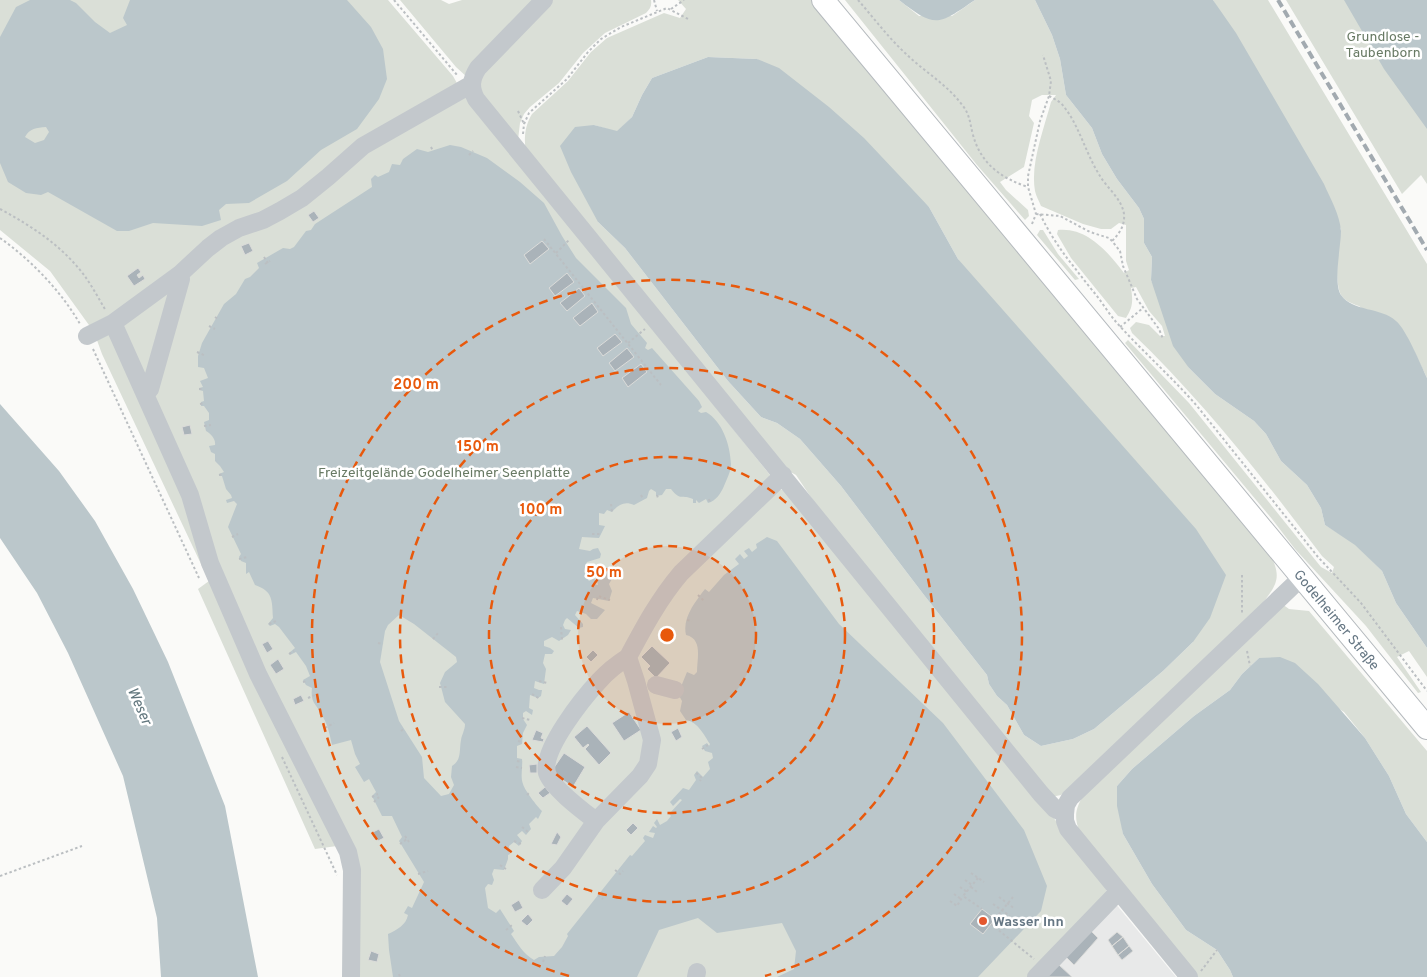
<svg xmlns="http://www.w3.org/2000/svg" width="1427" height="977" font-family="Overpass,sans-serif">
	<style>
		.built { fill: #e8e9e9 }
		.green { fill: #dadfd7; fill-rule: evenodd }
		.water { fill: #bbc7cb; fill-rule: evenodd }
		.building { fill: #aab3b9; stroke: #dcdcda }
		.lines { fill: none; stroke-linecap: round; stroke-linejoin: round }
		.major-casing { stroke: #b5babe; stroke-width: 24 }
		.path { stroke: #bbbfc2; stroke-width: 2; stroke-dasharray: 2.5 2.5; stroke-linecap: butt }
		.minor { stroke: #c3c8cc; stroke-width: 18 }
		.major { stroke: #fff; stroke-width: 22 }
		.rail { stroke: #a2aab0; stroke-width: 4; stroke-dasharray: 8 4; stroke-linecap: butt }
		.ring { fill: none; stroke: #e8590c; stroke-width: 2.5; stroke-dasharray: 9 6 }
		.poi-dot { fill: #e4572e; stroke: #fff; stroke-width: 2 }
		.labels { text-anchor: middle; stroke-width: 5; stroke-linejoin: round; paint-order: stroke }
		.park-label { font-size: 14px; fill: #687a64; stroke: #fff }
		.street-label { font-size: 14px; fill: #657683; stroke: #fff }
		.poi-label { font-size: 14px; font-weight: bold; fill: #657683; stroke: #fff; text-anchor: start }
		.water-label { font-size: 15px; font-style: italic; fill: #60757c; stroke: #fff }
		.centre { fill: #e8590c; stroke: #fff; stroke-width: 2.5 }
		.ring-label { font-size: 15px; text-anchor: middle; font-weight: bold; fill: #e8590c; stroke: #fff; stroke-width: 5; stroke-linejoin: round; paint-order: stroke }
	</style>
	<rect width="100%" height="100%" fill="#fafaf8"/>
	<path class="built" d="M1115,903L1176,977H1045Z"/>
	<path class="green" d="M0,0H388L453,76L464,96L470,100L770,475L768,481L779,490L786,489L1041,801L1102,882L1108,893L1031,977H349L345,863L337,846L315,849L198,589L209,581L102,354L94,332L50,271L0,230Z
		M400,0H441L449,4L462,0H540L468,78L456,67Z
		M550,0H651C652,6 650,9 646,13L605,33L583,53L559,83L530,107L524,114L520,123L518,140L481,99L479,73Z
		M678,0H814L1265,544C1282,576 1281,580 1259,608L1061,795L1051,797L843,545L796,475L787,470L526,154C524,140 524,127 532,114L568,81L591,52L607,38L664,13L680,18L686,9ZM708,57L757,59L929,207L958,259L1193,642L1163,671L1094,729L1073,739L1041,746L1024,735L1007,705L997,696L989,684L987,675L924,595L841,486L800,439L777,423L761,417L728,381L625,248L598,222L594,125L617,132L632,117L642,95L652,78Z
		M845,0H899L919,16H952L975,0H1035L1052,35L1060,59L1066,95L1092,128L1102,154L1117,179L1139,208L1144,219V243L1152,257L1151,280L1189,368L1215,394L1254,421L1266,434L1281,461L1307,485L1321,508L1325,525L1354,543L1382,571L1396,603L1427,648V677L1409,651L1397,657L1421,692L1418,693L1366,626L1295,549L1272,519L1125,343L1128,340L1189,403L1321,567L1332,573L1334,567L1322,556C1263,478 1203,401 1132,333L1130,328L1136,322L1149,325L1160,336H1165L1162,326L1149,311L1136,287L1131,288C1133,301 1133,307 1126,318L1118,316L1071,258L1057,234L1058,230C1087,227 1108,252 1124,273L1129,270L1126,261V225L1119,223L1111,229H1101L1083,224L1041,206C1039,201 1036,196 1035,191C1030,163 1044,129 1051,102L1056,95H1042L1032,100L1029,116L1034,123L1024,167L1000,182L1006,190L1028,210L1029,216L1025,220L977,165Z
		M1213,0H1268L1427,264V378L1413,349L1359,306C1352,304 1343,300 1340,293C1334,276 1339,247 1341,229Z
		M1286,0H1427V184L1421,175L1402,194Z
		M1040,230H1043L1058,254L1079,279L1075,280L1037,235Z
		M1282,604L1289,609L1309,611L1427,751V842L1406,814L1389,776L1365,738L1344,712L1259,658L1242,674L1230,690L1194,716L1132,769L1117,786L1123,834L1152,884L1186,930L1217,950L1230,970L1233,977H1196L1080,833C1073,815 1076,808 1085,792Z"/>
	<path class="water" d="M30,0H70L76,3L95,22L110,33L127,25L123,18L130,0H347L371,27L383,49L387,79L379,99L357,129L321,150L287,181L249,203L226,204L219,210L221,220L202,226L153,223L129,231H117L48,192L41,195L26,193L8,182L0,163V37L16,7ZM46,127L49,132L44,140L35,143L25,137C30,128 36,128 46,127Z
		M899,0H975C938,25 936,29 899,0Z
		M1035,0H1213L1236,33L1324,184C1330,198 1340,215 1341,231C1341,246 1333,283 1341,295C1353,312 1381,307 1396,321C1406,329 1421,365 1427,378V648L1396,603L1382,571L1355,545L1325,525L1321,508L1307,485L1281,461L1266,434L1254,421L1215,394L1189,368L1173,346L1151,280L1152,257L1144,243V219L1139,208L1117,179L1102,154L1092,128L1066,95L1060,59L1052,35Z
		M1344,0H1427V129L1384,69Z
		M708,57L757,59L779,68L829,107L864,138L929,207L958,259L1196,529L1226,575L1210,618L1193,642L1163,671L1094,729L1073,739L1041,746L1024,735L1007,705L997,696L989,684L987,675L924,595L841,486L800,439L777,423L761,417L728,381L625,248L598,222L571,172L560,146L575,127L594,125L617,131L632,117L642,95L652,78Z
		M450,145L461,147L487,158L520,182L544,203L562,236L576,258L626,308L631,324L647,343L645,348L648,350L652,348L699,401L702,407L698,411L701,413L706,412C723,422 730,445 731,464C731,471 727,479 724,486C721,493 716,501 708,503L706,499L699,503L696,500V503H693V499C682,494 681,502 671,489H666L662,495L656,496V492L651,489L649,491L647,498L634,505C625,501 619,504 612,512L607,510L604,514L599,513V525L605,526L599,538L582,537L579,549L590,551L593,549L598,548L601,554L600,558L587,562C583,570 584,574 589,581L594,578L596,582L594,584L598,585L594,567L596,566L599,568H606L612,579L609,584L612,591L609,601L593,598L591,603L605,610L597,619H591L586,614L577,611L575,615L583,624V627L579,628L567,618L565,620L563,625L565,629L571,630L568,635L559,641L552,637L544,641V646L550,648L554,651L552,654H545L543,663L546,669L544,684L535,681L534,688L539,690H542L541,696L538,698L530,695L529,708L533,710L532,715L526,711L523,713V719L527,725L523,733L522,744L517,746V758L522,759C523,767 520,776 523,784C525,791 537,806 542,811L538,819L536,817L529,824L531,829L526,835L522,831L517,835L522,841L519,846L514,842L509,846L510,854L508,855V859L504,870L494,869L492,874L494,880L492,885L488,884L485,888L488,908L496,913L500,909L514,931L511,934C518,944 523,954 534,960L539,957L554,956L562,947L568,936L567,934L630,855L632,856L645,841L643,838L645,835L653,838L655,833L649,832L653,826L656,828L657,827L654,823L657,819L660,825L667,821L671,816L669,814L682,800L680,799L673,806L670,802L683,788L689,790L696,780L694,775L697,771L703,777L710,769L708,762L713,758L712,753L705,751L702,746L707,743L709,746L710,744C704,735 698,722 686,720L680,711L682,701L678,694L687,672L694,675L697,672C697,658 703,639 686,635C682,618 695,602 705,589L709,592L724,575L739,564L735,559L740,554L744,559L748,556L744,551L749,548L752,552L757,548L756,544L767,537L777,541L839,624L943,723L1024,830L1047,886L1041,911L978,977H777L794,969L796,951L782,923L717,933L698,918L659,930L637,977H393L389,950L388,934C397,930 406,925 408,915L404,913L408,906L412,908L424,882L399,841L402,837L392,816H382L372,796L376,792L369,779L364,782L355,767L360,764L355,754L351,740L332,745C330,736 328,725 323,717C317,704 310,704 312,688L306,685L303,680L310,676L306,666L296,652L290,655L289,653L295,648L279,627L275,624L270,626L268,624L273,618C272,600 273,591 255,585L249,572L246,574V563L241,561L239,557L241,554L228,527L237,504L234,501L227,503L226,500L232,498L231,495L226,489L222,476H219V474L224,472L220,466L215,461V454L211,452L209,446L215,445C216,439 211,434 206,431L204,422L209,420V413L204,406H201V402L204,401L203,391L199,390V388L203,387L200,381L208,378L204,368L198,367V356L202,343L224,304L236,294L245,279L250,277L259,268L257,263L283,248L290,249L294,247L306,231L311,230L315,224L372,187L371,179L375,175L378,177L389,172L392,164L400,165L403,159L417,149L428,152ZM399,615L414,624L456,657L457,662L445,672L440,683L445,702L465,724C465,730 462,734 461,740C459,750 462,760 452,766L451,777L454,785L449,794L441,796L424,778L422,757L399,721L380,662L385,631L388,625Z
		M0,404L59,471L95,521L133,589L168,662L225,806L258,977H161L157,918L123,776L68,653L37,593L0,538Z
		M1280,657L1295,663L1318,684L1365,738L1389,776L1406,814L1427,842V977H1233L1230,970L1217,950L1186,930L1152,884L1123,834L1117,806V786L1132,769L1194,716L1230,690L1242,674L1259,658Z"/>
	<path class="building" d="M314,211L319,218L313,222L308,215Z
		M542,241L549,249L530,264L524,255Z
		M249,243L253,251L245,255L241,246Z
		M138,268L141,272L137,275L139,278L143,275L145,279L134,286L127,276Z
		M567,273L574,282L555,296L549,288Z
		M579,288L585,296L567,311L560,303Z
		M592,303L598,312L580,326L573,318Z
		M615,334L622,342L603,356L597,348Z
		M627,348L634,357L615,371L609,363Z
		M641,364L647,372L628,387L622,378Z
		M190,425L192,434L184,435L182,427Z
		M268,641L273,649L267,653L262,644Z
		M652,646L670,663L656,678L647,669L650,666L641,657Z
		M593,650L598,655L591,662L586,657Z
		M278,659L284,669L276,674L270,665Z
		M301,695L304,701L295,705L293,699Z
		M629,712L641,730L624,741L612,723Z
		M587,726L611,753L599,765L585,749L589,745L588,744L583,748L574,737Z
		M678,728L682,737L676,741L671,732Z
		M536,730L543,733L541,738L544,739L543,742L532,740Z
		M564,753L585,767L573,787L551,772Z
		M537,764V773H530L529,765Z
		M545,787L550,793L543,798L538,793Z
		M633,823L638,828L631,835L626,830Z
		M379,829L384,838L378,841L373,832Z
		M557,832L561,837L557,845L551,844Z
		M567,894L573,899L567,906L561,901Z
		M519,900L523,908L515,912L511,905Z
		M982,909L995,919L983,934L970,924Z
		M528,914L533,920L527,926L521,921Z
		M1090,930L1098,938L1074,965L1065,956Z
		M1117,932L1123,937L1112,946L1108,940Z
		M1123,937L1129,946L1118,955L1112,946Z
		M1129,946L1133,951L1122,960L1118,955Z
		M371,951L379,954L377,962L368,960Z
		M1058,964L1072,977H1045Z"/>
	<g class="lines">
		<defs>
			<g id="major">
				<path id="s1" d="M823,0L1427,728"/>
			</g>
		</defs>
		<use href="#major" class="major-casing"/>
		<path class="path" d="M394,0L457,75
			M654,0L657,11
			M858,0C873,17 887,36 904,52C923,71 947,84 963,106C970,115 970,124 973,135C981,164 1001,178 1028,187
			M671,9L684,0
			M1049,96C1055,99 1061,102 1065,108C1080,128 1086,154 1100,176C1107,188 1122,199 1124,214C1125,225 1120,233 1112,241
			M518,111L524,124
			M523,134L524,124L529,113L567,79L588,52L601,39L621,27L667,8L690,20
			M431,147L433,151
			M469,155L473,151
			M0,209C33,227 61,245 84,275C92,286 99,299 106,311
			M1036,214L1060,216L1090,232L1109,238L1112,241L1120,251L1123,266L1137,299L1159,329L1163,339
			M1040,214C1055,245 1071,263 1092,290C1101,300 1108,313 1117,323C1143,352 1172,377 1197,406L1318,557L1361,603L1427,691
			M1032,224L1036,214L1028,187V176L1040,121L1049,96L1051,81L1043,55
			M0,238C31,260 61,291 80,324
			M544,239L661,385
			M556,253L570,239
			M264,257L268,263
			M265,264L270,261
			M215,317L218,319
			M209,326L215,329
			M1120,327L1143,308
			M628,343L645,329
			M93,349L199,578
			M197,352L206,356
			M199,389H204
			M200,404L205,403
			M204,426L211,425
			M219,475L224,474
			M641,495L643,499
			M657,495L658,498
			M709,499L710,503
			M611,504L612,512
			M592,534H600
			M232,537L238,534
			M239,559L247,557
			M1242,575V615
			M698,595L704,601
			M597,600L598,596L610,600
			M687,620L692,621
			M269,624L276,621
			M561,627L562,640
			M433,639L439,632
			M378,643L383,644
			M1247,651L1250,666
			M289,654L294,651
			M539,681L547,683
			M303,682L307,681
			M439,687H447
			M532,694L540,699
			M308,698L315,695
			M522,718L530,720
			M325,728L334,723
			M401,731L405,728
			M518,741L523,742
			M702,749L708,745
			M282,757L337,875
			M517,761L522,762
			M516,767L522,768
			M696,773L702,778L700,781
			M527,795L530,792
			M372,797L378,794
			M374,802L379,797
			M522,827L528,832
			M405,836L409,842
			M514,841L521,844
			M400,844L407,839
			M508,849L509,854
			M500,865L506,869
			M615,870L620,874L623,871
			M971,873L984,882
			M418,874L428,871
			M0,876L82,846
			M978,878L963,896L982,909
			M965,880L972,885
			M960,887L967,892
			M971,887L977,892
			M954,894L961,899
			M598,895L603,899
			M999,897L1015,909
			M1013,897L991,924L1034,959
			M950,901L957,906L963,896
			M993,904L1010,916
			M506,930L512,925
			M543,962L545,956
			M1201,971L1217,950
			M399,974L400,977"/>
		<path class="minor" d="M544,0L478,68C471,79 470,87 476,99L1041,794L1055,809L1065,814V821L1068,829L1189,977
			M87,336L113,323
			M146,394L150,389L181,279L180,274
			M656,685L675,690
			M1065,814L1066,805L1070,798L1302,577
			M596,821C583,811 552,788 547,773C541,750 584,697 599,681C608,671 617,664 628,657
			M542,890L563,868L596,821L640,776L648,764L652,740L636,681L628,657C644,627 659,599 681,573L783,475
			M351,977L352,870L348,852L258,674L210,563L190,495L113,323L180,274L208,248L221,238L239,228L263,220L280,211L302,198L328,177L363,146L472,84
			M696,977L697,972
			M1036,977L1118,892"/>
		<use href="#major" class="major"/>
		<path class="rail" d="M1278,0L1427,250"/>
	</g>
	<circle cx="667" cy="635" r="89" fill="#e8590c" fill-opacity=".12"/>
	<g class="ring">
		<circle cx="667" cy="635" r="89"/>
		<circle cx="667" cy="635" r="178"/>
		<circle cx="667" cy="635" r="267"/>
		<path d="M569 976A355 355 0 1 1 765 976"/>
	</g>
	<circle class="poi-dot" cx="983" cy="921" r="5"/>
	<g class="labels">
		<g class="park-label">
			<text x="1383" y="41">Grundlose -<tspan x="1383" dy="16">Taubenborn</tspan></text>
			<text x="444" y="477">Freizeitgelände Godelheimer Seenplatte</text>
		</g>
		<g class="street-label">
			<text dy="5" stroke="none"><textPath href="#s1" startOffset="805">Godelheimer Straße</textPath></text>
		</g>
		<g class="poi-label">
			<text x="993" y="926">Wasser Inn</text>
		</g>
		<g class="water-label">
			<text transform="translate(140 706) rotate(66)" y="5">Weser</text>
		</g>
	</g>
	<circle cx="667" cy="635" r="8" class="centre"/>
	<g class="ring-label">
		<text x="416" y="389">200 m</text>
		<text x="478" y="451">150 m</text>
		<text x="541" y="514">100 m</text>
		<text x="604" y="577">50 m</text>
	</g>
</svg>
